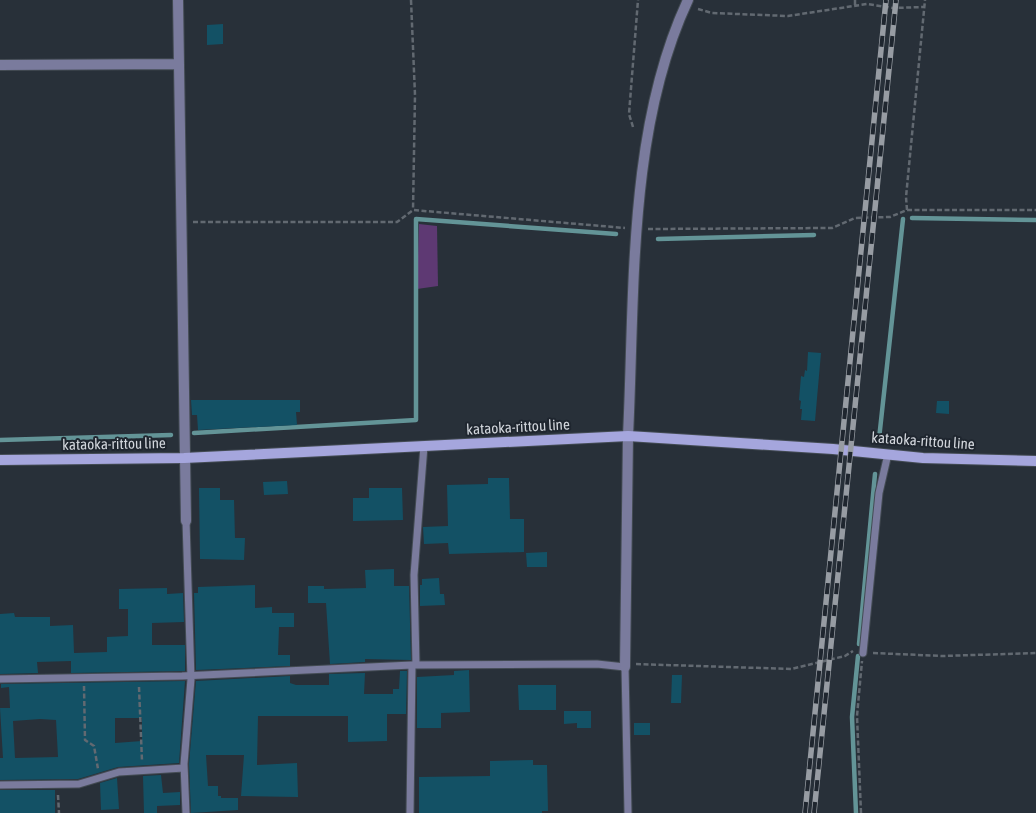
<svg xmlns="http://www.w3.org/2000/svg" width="1036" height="813" font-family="'Asap Condensed',sans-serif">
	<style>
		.green { fill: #5e3973 }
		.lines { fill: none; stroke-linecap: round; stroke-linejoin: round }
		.stream { stroke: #639497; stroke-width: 4.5 }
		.building { fill: #135165; fill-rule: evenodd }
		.service-casing { stroke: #434b53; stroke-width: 9 }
		.minor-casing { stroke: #434b53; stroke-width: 12 }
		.tertiary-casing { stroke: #434b53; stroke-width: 12 }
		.secondary-casing { stroke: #434b53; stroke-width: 12 }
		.path { stroke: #626971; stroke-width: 2.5; stroke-dasharray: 5 2.5; stroke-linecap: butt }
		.service { stroke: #7a7b9d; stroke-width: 7 }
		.minor { stroke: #7a7b9d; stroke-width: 10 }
		.tertiary { stroke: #7a7b9d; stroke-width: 10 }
		.secondary { stroke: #a5a6dd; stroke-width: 10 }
		.rail-casing { stroke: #979ca3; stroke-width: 5.5 }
		.rail { stroke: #1f262f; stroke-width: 4; stroke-dasharray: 11; stroke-linecap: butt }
		.labels { text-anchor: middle; stroke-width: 4; stroke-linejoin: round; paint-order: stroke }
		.street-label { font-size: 15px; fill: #d2d6dc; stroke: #1f262f }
	</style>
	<rect width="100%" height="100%" fill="#283039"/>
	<path class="green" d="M419,224L437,226L438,286L417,289Z"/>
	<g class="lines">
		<path class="stream" d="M912,218L1036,220
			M658,239L814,235
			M194,433L416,420V219L616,234
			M879,439L903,219
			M0,440L171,435
			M859,644L875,474
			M856,813L852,717L858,656"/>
	</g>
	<path class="building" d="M223,24V44L207,45V25Z
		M808,352L821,353L815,421L801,420L802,409H800L801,401L799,400L801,376L804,377L805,370L807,371Z
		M191,400H300V412H296L297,425L198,430L197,415H192Z
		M937,401H949V414L936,413Z
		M488,478H509L510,519H524V552L449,554L448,543L424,544L423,527L448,526L447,485L488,484Z
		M287,481L288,494L264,495L263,482Z
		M199,488H220V500H234L235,538H245L244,560L200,559Z
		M369,488H402L403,520L353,521V498H369Z
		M547,552V567H527L526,553Z
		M394,569V586H409L411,660L365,659V662L330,664L326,603H308V586H324V589L366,588L365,570Z
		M439,578L440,594H444L445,605L420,606V585H422V579Z
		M255,585V608L272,607V613H294V627H279L278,655H290V666L196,670L194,593H198V587Z
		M167,588V594L183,593L184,622L152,623V645H185V671L71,673V661L37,662L38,673L0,674V614L14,613L15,617H50V626L73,625L74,653L107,652V637L128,636V609H119V589Z
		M469,670L470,712L441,713V728H417V677L454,675V671Z
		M400,671H407L406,714H387V741L348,742V716H258L257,765L297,763L298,797L241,796L244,755H206L208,786H218V796H221V798H238V810L191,813L189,764L196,681L290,676V683L296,685H329V674L365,673L364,694H393V689H399Z
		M672,675H682L681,703H671Z
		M185,681L179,763L118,767L78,779L0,780V758H3L0,708H10L9,687L1,688V684ZM115,718H142V741L115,743ZM40,719L56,720L58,757L15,758L13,721Z
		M518,685H556V710H519Z
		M564,711H591V728H577V723L564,724Z
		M634,723H650V735H634Z
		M533,760V765H547L548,811H542V813H419V777L490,776V761Z
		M161,775L163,793L180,792V805L157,806V813H144L143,776Z
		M117,778L119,809L101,810L100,783Z
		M0,790H55V813H0Z"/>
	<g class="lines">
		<defs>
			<path id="service" d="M186,521L191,679L184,764L186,813
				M863,653L879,493L888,454
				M416,665L414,575L424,446
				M0,679L182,676L412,665L597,664L625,667L628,813
				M0,785L79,784L119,772L184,768
				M410,813L412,665"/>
			<path id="minor" d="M178,0L186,521
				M0,65L179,64
				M625,667L628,436"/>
			<path id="tertiary" d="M628,436C635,295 627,130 688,0"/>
			<path id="secondary" d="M0,460L184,458L628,436L833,449L923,458L1036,461"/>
		</defs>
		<use href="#service" class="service-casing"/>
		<use href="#minor" class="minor-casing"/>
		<use href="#tertiary" class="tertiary-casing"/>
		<use href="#secondary" class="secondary-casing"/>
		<path class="path" d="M411,0L415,95L413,210
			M855,0V6
			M698,9L712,13L788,16L867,4L893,8L924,7
			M633,127L629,114L638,0
			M907,210L906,197L925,0
			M193,222H397L413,210L625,228
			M648,229L832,228L855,218L890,217L907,210H1036
			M873,653L943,656L1036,653
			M636,664L791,669L845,656L853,651
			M84,686L85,740L94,746L98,769
			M139,687L142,761
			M58,795L59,813
			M861,813L857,716L862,661"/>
		<use href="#service" class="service"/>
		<use href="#minor" class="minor"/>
		<use href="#tertiary" class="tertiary"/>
		<use href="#secondary" class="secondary"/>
		<defs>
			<path id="rail" d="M805,813L886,0
				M814,813L896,0"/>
		</defs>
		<use href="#rail" class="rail-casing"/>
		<use href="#rail" class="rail"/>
	</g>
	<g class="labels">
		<g class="street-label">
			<text transform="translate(518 427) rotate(-3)" y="5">kataoka-rittou line</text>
			<text transform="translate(923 441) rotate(4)" y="5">kataoka-rittou line</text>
			<text transform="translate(114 444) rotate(-1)" y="5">kataoka-rittou line</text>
		</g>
	</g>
</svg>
